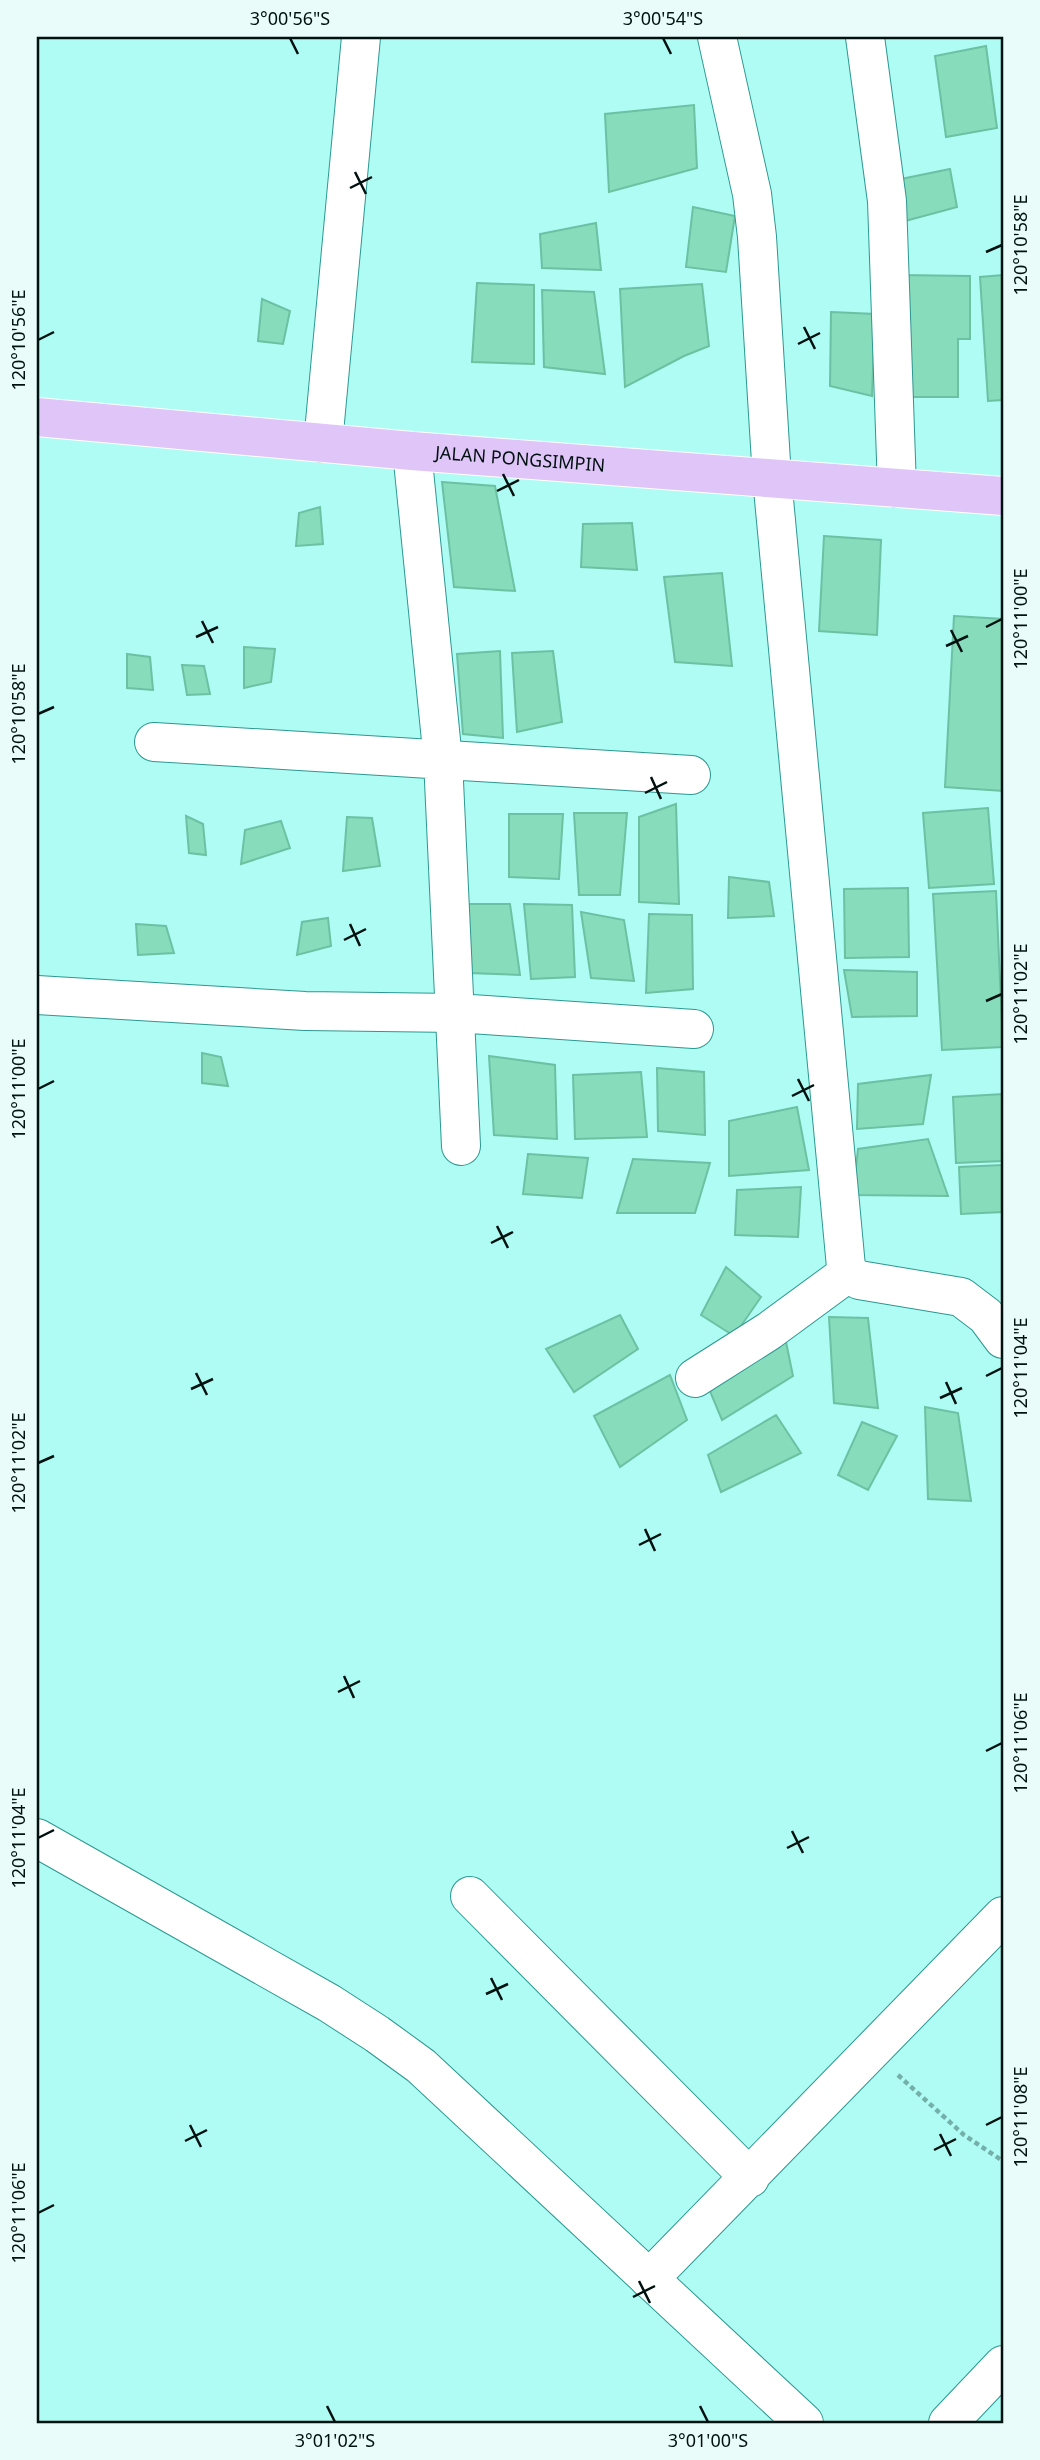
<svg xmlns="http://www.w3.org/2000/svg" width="1040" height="2460" font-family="'Noto Sans',sans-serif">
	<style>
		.building { fill: #87dcbc; stroke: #6bc1a2; stroke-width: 2 }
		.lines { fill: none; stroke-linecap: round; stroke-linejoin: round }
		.minor-casing { stroke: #2c9890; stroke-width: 40 }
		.tertiary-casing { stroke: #2c9890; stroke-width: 40 }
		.primary-casing { stroke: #fff; stroke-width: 40 }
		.path { stroke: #75afa9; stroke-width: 4.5; stroke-dasharray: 5 3.5; stroke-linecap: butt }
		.minor { stroke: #fff; stroke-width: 38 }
		.tertiary { stroke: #fff; stroke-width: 38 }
		.primary { stroke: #e0c5f8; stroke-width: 38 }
		.ticks { fill: none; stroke: #00110f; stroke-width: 2.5 }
		.labels { text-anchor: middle; stroke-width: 5; stroke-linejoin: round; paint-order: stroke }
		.street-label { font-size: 18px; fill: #00110f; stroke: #eafcfa }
		.neatline { fill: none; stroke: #00110f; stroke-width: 2.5 }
		.ticks-label { font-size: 18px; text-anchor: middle; fill: #00110f }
	</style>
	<rect width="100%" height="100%" fill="#aefcf4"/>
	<path class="building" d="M986,46L997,128L946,137L935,56Z
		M694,105L697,168L609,192L605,114Z
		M950,169L957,207L898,223L891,181Z
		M693,207L735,216L726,272L686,267Z
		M596,223L601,270L542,268L540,234Z
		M899,275L970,276V339H958V397H898Z
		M1003,275V400L988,401L980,277Z
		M477,283L534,285V364L472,362Z
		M702,284L709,346L684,356L625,387L620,289Z
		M542,290L594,292L605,374L544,367Z
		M262,299L290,311L283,344L258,341Z
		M831,312L875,314L872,396L830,386Z
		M442,482L495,486L515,591L454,587Z
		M320,507L323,544L296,546L299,513Z
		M632,523L637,570L581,567L583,524Z
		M824,536L881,540L877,635L819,631Z
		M722,573L732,666L675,662L664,577Z
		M954,616L1003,619V791L945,787Z
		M244,647L275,649L271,682L244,688Z
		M500,651L503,738L463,734L457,654Z
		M553,651L562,722L517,732L512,653Z
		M127,654L150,657L153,690L127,688Z
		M182,665L204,666L210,694L187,695Z
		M676,804L679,904L639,902V817Z
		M988,808L994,884L929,888L923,813Z
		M574,813H627L620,895H579Z
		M509,814H563L559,879L509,877Z
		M186,816L203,824L206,855L189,853Z
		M347,817L372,818L380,866L343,871Z
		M281,821L290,848L241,864L245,830Z
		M729,877L769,882L774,916L728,918Z
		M908,888L909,957L845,958L844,889Z
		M996,891L1003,1047L942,1050L933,894Z
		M466,904H510L520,975L468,973Z
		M524,904L572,905L575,977L531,979Z
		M581,912L624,920L634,981L591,978Z
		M649,914L692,915L693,989L646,993Z
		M328,918L331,946L297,955L302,922Z
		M136,924L166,926L174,953L138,955Z
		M844,970L917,972V1016L852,1017Z
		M202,1053L221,1057L228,1086L202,1083Z
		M489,1056L555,1065L557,1139L494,1135Z
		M657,1068L704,1072L705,1135L658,1131Z
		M641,1072L647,1137L575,1139L573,1075Z
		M931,1075L923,1124L857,1129L858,1084Z
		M1003,1094V1161L956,1163L953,1097Z
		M797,1107L809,1170L729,1176V1121Z
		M928,1139L948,1196L853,1195L858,1149Z
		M528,1154L588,1158L582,1198L523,1194Z
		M633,1159L710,1163L695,1213H617Z
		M1003,1165V1212L961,1214L959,1167Z
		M801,1187L798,1237L735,1235L737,1190Z
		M726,1267L761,1297L734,1336L701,1315Z
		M620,1315L638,1349L574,1392L546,1349Z
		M829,1317L868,1318L878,1408L834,1403Z
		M786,1342L793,1376L722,1420L709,1389Z
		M670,1375L687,1420L620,1467L594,1416Z
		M925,1407L958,1413L971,1501L928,1499Z
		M776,1415L801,1453L721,1492L708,1455Z
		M862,1422L897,1436L868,1490L838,1475Z"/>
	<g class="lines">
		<defs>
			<path id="minor" d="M717,37L752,194L757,237L772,478L846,1267L848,1273L859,1280L961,1297L986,1316L1003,1339
				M865,37L887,201L897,488
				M323,443L361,37
				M412,451L443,760L461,1146
				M154,742L691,775
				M37,995L305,1011L456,1013L694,1029
				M695,1378L769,1331L848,1273
				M470,1896L750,2178
				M649,2279L1003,1916
				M948,2423L1003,2365"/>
			<path id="tertiary" d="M37,1838L329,2003L377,2034L421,2066L804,2423"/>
			<g id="primary">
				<path id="s1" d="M37,417L412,451L1003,496"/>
			</g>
		</defs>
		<use href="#minor" class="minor-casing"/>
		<use href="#tertiary" class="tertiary-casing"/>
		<use href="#primary" class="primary-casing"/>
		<path class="path" d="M898,2075L964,2135L1003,2161"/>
		<use href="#minor" class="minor"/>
		<use href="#tertiary" class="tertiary"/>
		<use href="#primary" class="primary"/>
	</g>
	<path class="ticks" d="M290,38L298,54M663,38L671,54M355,172L366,194M350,188L372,177M986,252L1002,245M804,327L815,349M38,340L54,332M798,344L820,333M503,474L514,496M497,491L519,480M202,621L213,643M986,627L1002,619M951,630L962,652M196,637L218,627M946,646L968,636M38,714L54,707M651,777L661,799M645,793L667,782M350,924L360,946M344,940L366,929M986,1001L1002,994M798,1079L809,1101M38,1089L54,1081M792,1096L814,1085M497,1226L508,1248M491,1243L513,1232M196,1373L207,1395M986,1376L1002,1368M946,1382L956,1404M191,1389L213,1379M940,1398L962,1388M38,1463L54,1456M645,1529L655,1551M639,1545L661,1534M344,1676L354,1698M338,1692L360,1681M986,1751L1002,1743M792,1831L803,1853M38,1838L54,1830M787,1848L809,1837M491,1978L502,2000M486,1994L508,1984M190,2125L201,2147M986,2125L1002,2117M940,2134L951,2156M185,2141L207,2130M934,2150L956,2139M38,2213L54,2205M639,2281L650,2303M633,2297L655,2286M327,2406L335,2422M700,2406L708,2422"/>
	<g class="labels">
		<g class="street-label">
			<text dy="6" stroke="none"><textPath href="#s1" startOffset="485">JALAN PONGSIMPIN</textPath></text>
		</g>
	</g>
	<rect width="1040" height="2460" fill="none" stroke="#eafcfa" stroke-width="77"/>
	<rect x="38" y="38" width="964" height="2384" class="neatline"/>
	<g class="ticks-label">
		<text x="290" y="25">3°00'56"S</text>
		<text x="663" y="25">3°00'54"S</text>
		<text transform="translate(1021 245) rotate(-90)" y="6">120°10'58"E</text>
		<text transform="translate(19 340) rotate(-90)" y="6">120°10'56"E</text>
		<text transform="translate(1021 619) rotate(-90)" y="6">120°11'00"E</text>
		<text transform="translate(19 714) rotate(-90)" y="6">120°10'58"E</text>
		<text transform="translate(1021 994) rotate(-90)" y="6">120°11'02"E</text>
		<text transform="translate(19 1089) rotate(-90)" y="6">120°11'00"E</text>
		<text transform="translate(1021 1368) rotate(-90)" y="6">120°11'04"E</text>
		<text transform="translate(19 1463) rotate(-90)" y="6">120°11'02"E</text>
		<text transform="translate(1021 1743) rotate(-90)" y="6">120°11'06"E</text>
		<text transform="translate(19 1838) rotate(-90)" y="6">120°11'04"E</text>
		<text transform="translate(1021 2117) rotate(-90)" y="6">120°11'08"E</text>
		<text transform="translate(19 2213) rotate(-90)" y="6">120°11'06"E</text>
		<text x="335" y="2447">3°01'02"S</text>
		<text x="708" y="2447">3°01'00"S</text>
	</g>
</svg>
